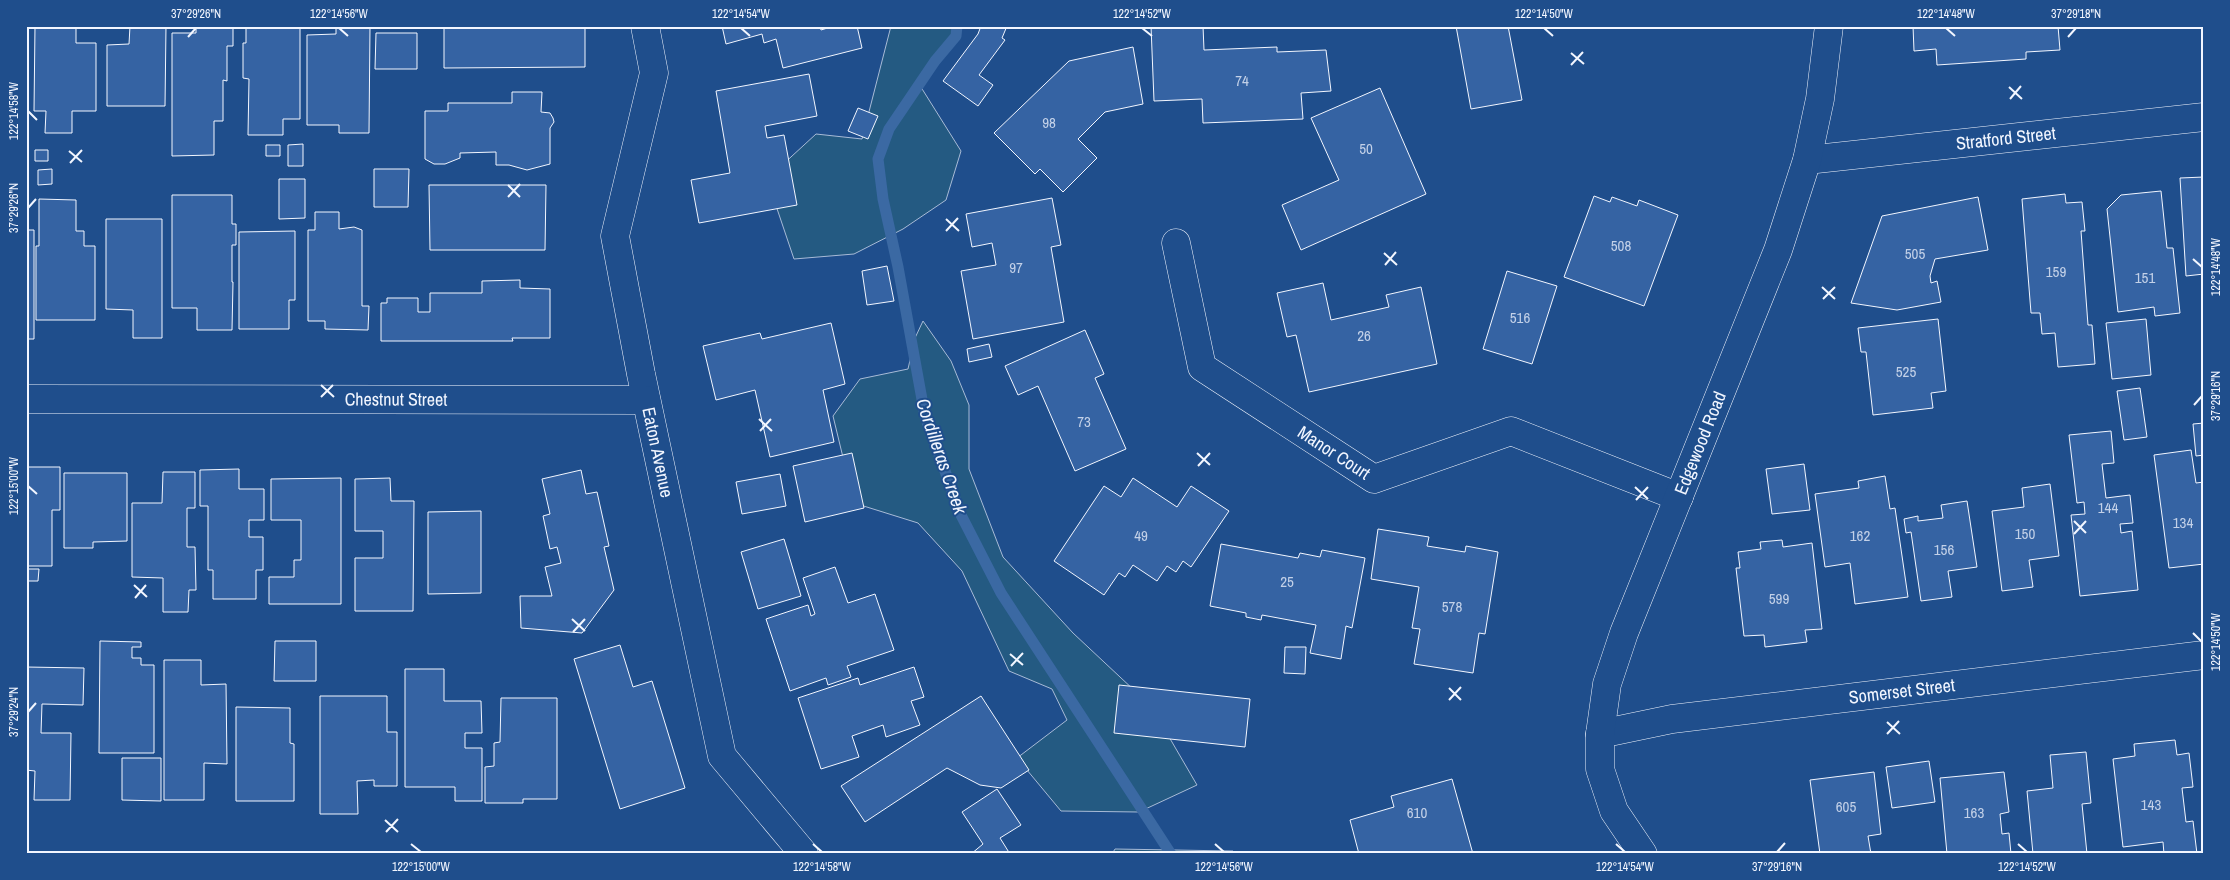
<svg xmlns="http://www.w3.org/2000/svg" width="2230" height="880" font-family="'Archivo Narrow',sans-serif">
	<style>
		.green { fill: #245a82; stroke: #a8bbd7 }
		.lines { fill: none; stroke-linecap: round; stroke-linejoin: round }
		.stream { stroke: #3b69a3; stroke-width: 11 }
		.building { fill: #3563a3; stroke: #f2f6ff }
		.minor-casing { stroke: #f2f6ff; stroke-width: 29 }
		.minor { stroke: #1f4e8c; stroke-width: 28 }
		.ticks { fill: none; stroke: #f2f6ff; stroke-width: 2 }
		.labels { text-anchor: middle; stroke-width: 4; stroke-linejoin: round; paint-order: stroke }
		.number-label { font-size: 15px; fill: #c3d1e8 }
		.street-label { font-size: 18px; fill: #f2f6ff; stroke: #1f4e8c }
		.water-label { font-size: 19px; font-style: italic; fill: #f2f6ff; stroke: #1f4e8c }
		.neatline { fill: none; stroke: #f2f6ff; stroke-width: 2 }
		.ticks-label { font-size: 12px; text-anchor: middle; fill: #f2f6ff }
	</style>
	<rect width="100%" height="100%" fill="#1f4e8c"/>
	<path class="green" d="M891,26H964L919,84L961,151L946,200L903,229L854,254L794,259L767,179L816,134L862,139Z
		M923,321L951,361L969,405V469L1003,557L1073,633L1151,706L1197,785L1139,812L1061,811L1017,758L1067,720L1052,689L1009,671L962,571L918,523L854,503L833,416L860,379L908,369L915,338Z
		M1115,849L1233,851L1235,854H1112Z"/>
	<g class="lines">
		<path class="stream" d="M957,26L956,36L935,61L889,129L878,159L883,199L898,267L925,416L961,515L1001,593L1171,854"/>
	</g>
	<path class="building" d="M35,26H76V43H96V111H72V133H45L46,111H34Z
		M130,26H166L165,106H107V45L129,44Z
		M196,26H233V46H227V81L223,80V121H214V155L172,156V33H196Z
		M246,26H300V119H283V135H248L249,79L243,78V43H246Z
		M336,26H370L369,133H339V125H307V35L336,34Z
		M444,26H585V67L444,68Z
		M722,26H820L821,30L834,26H857L862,48L783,68L776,39L764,43L762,34L726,44Z
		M981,26H1007L1002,38L1005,40L979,75L993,85L978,106L943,81L978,34Z
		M1151,26H1203L1204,50L1277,47V52L1326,50L1331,91L1301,93L1303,119L1203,123L1202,99L1154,101Z
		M1456,26H1508L1522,100L1471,109Z
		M1913,26H2058L2060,50L2026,52V59L1937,65L1936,49L1914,51Z
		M376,33H417V69H375Z
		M1133,47L1143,104L1105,112L1078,139L1097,158L1063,192L1040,169L1035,174L994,133L1069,61Z
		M809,74L817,116L765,126L767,138L784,135L797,205L699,223L691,180L730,173L716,91Z
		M1380,88L1426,194L1301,250L1282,205L1339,180L1311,118Z
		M512,92H542L541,112L550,113L553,118L554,122L550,128V164L527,170L509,165H496V152L460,153V158L445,164H434L425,159V111H448V103H512Z
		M858,108L878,116L868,139L848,131Z
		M303,144V166H288V145Z
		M266,145H280V156H266Z
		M35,150H48V161H35Z
		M52,169V184L38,185V170Z
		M374,169H409L408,207H374Z
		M2204,177V274L2186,276L2180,178Z
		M279,179H305V218L279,219Z
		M429,185H546L545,250H430Z
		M2161,191L2167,248H2173L2180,313L2155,316L2154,307L2118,312L2107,209L2121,195Z
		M2065,194L2066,203L2082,202L2085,231H2081L2088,325H2092L2095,364L2058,367L2055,333L2042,334L2040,313H2031L2022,199Z
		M172,195H232V224H236V245H232V282H233L232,330H197V308H172Z
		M1594,196L1610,202L1612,197L1637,206L1639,200L1678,215L1644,306L1564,277Z
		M1978,197L1988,250L1935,259L1930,276L1931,283L1937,281L1941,302L1897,310L1851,303L1882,216Z
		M1052,198L1061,245L1051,247L1064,322L973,339L961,271L996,265L992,243L972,247L966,214Z
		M39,199L76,200V231H84V246H95V320H36V246H39Z
		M315,212H339V229L354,227L362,230V306H369L368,330L325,329V321H308V230H315Z
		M106,219H162V338H133V310L106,309Z
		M26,230H34V339H26Z
		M295,231V300H289V329H239V232Z
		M887,266L894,301L867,305L862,271Z
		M1507,271L1557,286L1532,364L1483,349Z
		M520,280V288L550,289V338H512L513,341H381V303H387V298H418V312H430V293H482V281Z
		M1323,283L1331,320L1389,307L1386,295L1421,287L1437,364L1309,392L1296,335L1287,337L1277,293Z
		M1938,319L1946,391L1931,393L1933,408L1873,415L1866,352H1861L1858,328Z
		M2146,319L2151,375L2112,379L2106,323Z
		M831,323L845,384L823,390L834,442L770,457L755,390L716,400L703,346L760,333L762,339Z
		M1085,330L1104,374L1095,378L1126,449L1075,471L1038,386L1018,395L1005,366Z
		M989,344L992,357L969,362L967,349Z
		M2140,388L2147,437L2124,440L2117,391Z
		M2204,423V455L2196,456L2193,424Z
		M2111,431L2114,463L2102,464L2106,498L2130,495L2133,523L2120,524L2121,533L2132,531L2138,590L2080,596L2071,515L2085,514L2084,502L2077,503L2069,435Z
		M2191,450L2196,483L2204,482V564L2169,568L2154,455Z
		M852,453L864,508L805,522L793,466Z
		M1804,464L1810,510L1772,514L1766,469Z
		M26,467H60V510H52V566H26Z
		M239,469V489H264V520H249V537H263V570H256V599H213V570H208V506H200V470Z
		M581,470L586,494L597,492L609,546L604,547L614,590L582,633L521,628L520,596H552L545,567L561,563L557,547L550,549L543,516L550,514L542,479Z
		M163,472H195V508H187V547H195L196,590H189L188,612H163V578L132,577V503H162Z
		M64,473H127V541L93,542V548H64Z
		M780,474L786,506L742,514L736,482Z
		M1885,476L1890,509L1895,508L1908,597L1855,604L1850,563L1825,567L1815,494L1859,488L1858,481Z
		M341,478V604H269V577H294V560H301V520H271V479Z
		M390,478L391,501H414L413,611H355V558H383V531H355V479Z
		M1133,478L1177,507L1191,486L1229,511L1191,567L1183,561L1176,572L1167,566L1157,581L1133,565L1125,577L1119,573L1104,595L1054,561L1104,486L1121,497Z
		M2050,484L2059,556L2029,560L2033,587L2002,591L1992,511L2024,507L2022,488Z
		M1967,501L1977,567L1948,571L1952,597L1921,601L1911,532L1906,533L1904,519L1918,516V521L1943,518L1941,505Z
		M481,511V593L428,594V512Z
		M1378,529L1429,537L1427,546L1465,552L1466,546L1498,552L1485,634L1479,633L1473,673L1414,664L1420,629L1412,628L1419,587L1371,579Z
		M784,539L801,596L758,609L741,552Z
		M1782,540L1783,547L1812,543L1822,629L1805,630L1807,642L1765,647L1764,635L1744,636L1736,568H1740L1738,552L1761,549L1760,542Z
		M1221,544L1298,558L1300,553L1320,557L1322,550L1365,558L1352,628L1346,626L1341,659L1310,653L1316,625L1262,615L1261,620L1246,617V613L1210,606Z
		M835,567L848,603L875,594L894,650L847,666L851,677L828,685L826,678L790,691L766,619L808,605L811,616L815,614L803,578Z
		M26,569H39L38,581H26Z
		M100,641L141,642V647H132V658H141V665H154V753H99Z
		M275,641H316V681H274Z
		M620,645L633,687L652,681L685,788L620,809L574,659Z
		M1285,647H1306L1305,674L1284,673Z
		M164,660H201V685L226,684L227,764L204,763V800H164Z
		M26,667L84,668L83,705L42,704L41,733H71L70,800H34L35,771L26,770Z
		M914,667L924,697L911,701L920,725L886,737L883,725L852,736L859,757L821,769L798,698L858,678L860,685Z
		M405,669H444V701H481L482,733H465V748H482V801H455V787H405Z
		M1119,685L1250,699L1245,747L1114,733Z
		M320,696H387V732H397V786H374V780L357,781L358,814H320Z
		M981,696L1029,770L1001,788L980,785L947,768L865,822L841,786Z
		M501,698H557V799H523V803H485V767L494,766V743L500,742Z
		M236,707L290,708V743L294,744V801H236Z
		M2175,740L2177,755L2189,753L2193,787L2182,788L2186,822L2193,821L2197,854H2164L2163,842L2123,847L2113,759L2135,756L2134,744Z
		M2086,752L2091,803L2082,804L2087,854H2033L2027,791L2053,788L2050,755Z
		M122,758H161V801L122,800Z
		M1929,761L1935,802L1892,808L1886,767Z
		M1874,772L1881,834L1868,836L1871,854H1820L1810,780Z
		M2004,772L2009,812L2000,814L2002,834L2009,833L2011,854H1947L1940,778Z
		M1452,779L1473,854H1359L1350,820L1394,807L1391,796Z
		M997,789L1021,825L1000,838L1010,854H971L983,844L962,812Z"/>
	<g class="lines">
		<defs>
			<g id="minor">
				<path id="s1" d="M645,26L654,73L615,236L641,374L722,756L804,854"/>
				<path id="s2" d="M1807,160L2204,117"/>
				<path id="s3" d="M1176,243L1202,367L1374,479L1511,431L1679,497"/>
				<path id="s4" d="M26,399L646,400"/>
				<path id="s5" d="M1600,734L1672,719L2204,655"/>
				<path id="s6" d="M1643,854L1614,811L1600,769V734L1607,684L1624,633L1778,250L1807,160L1820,99L1829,26"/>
			</g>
		</defs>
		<use href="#minor" class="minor-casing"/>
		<use href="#minor" class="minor"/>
	</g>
	<path class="ticks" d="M339,28L348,36M741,28L750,36M1142,28L1152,36M1544,28L1553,36M1946,28L1955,36M188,37L196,28M2068,37L2076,28M1571,53L1584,64M1571,65L1583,52M2009,87L2022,99M2010,99L2021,86M28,111L37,120M69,151L82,162M70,163L82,150M508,185L520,197M508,197L520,184M28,208L36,199M946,219L959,231M946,231L958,218M1384,253L1397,265M2193,259L2202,267M1385,265L1396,252M1822,287L1835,299M1823,299L1835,287M321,385L334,397M321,397L333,385M2194,405L2202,396M759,419L772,431M760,431L771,419M1197,453L1210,465M1198,466L1210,453M28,486L37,494M1635,487L1648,499M1636,500L1648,487M2074,521L2086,533M2074,534L2086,521M134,585L147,597M135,598L146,585M572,619L585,631M573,632L585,619M2193,633L2202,642M1010,654L1023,665M1011,666L1023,653M1449,688L1461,700M1449,700L1461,687M28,712L36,703M1887,722L1900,734M1887,734L1899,721M385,820L398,832M386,832L398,819M411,844L421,852M813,844L822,852M1215,844L1224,852M1616,844L1625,852M2018,844L2027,852M1777,852L1785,843"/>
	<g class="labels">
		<g class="number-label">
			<text x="1242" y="86">74</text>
			<text x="1049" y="128">98</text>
			<text x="1366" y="154">50</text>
			<text x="1621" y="251">508</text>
			<text x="1915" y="259">505</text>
			<text x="1016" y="273">97</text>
			<text x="2056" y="277">159</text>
			<text x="2145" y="283">151</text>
			<text x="1520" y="323">516</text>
			<text x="1364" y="341">26</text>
			<text x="1906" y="377">525</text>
			<text x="1084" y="427">73</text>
			<text x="2108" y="513">144</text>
			<text x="2183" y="528">134</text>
			<text x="2025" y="539">150</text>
			<text x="1141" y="541">49</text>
			<text x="1860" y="541">162</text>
			<text x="1944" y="555">156</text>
			<text x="1287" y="587">25</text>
			<text x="1779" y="604">599</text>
			<text x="1452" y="612">578</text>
			<text x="2151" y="810">143</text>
			<text x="1846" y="812">605</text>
			<text x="1417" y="818">610</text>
			<text x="1974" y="818">163</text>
		</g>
		<g class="street-label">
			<text dy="6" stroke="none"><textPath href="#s2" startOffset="200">Stratford Street</textPath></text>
			<text dy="6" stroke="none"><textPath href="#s4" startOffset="370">Chestnut Street</textPath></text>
			<text dy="6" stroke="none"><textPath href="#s6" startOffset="440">Edgewood Road</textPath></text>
			<text dy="6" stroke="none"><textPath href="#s3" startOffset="284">Manor Court</textPath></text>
			<text dy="6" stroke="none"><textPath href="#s1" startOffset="436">Eaton Avenue</textPath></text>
			<text dy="6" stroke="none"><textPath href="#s5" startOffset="305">Somerset Street</textPath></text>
		</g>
		<g class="water-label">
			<text transform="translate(942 456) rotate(71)" y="7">Cordilleras Creek</text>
		</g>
	</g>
	<rect width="2230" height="880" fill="none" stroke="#1f4e8c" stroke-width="55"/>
	<rect x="28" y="28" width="2174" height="824" class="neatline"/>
	<g class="ticks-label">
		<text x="196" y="18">37°29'26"N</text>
		<text x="339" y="18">122°14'56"W</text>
		<text x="741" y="18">122°14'54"W</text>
		<text x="1142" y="18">122°14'52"W</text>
		<text x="1544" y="18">122°14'50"W</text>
		<text x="1946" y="18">122°14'48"W</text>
		<text x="2076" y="18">37°29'18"N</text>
		<text transform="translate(14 111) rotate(-90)" y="4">122°14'58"W</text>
		<text transform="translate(14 208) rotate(-90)" y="4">37°29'26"N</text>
		<text transform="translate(2216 267) rotate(-90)" y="4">122°14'48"W</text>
		<text transform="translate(2216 396) rotate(-90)" y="4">37°29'16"N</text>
		<text transform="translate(14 486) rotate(-90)" y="4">122°15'00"W</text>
		<text transform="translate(2216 642) rotate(-90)" y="4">122°14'50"W</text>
		<text transform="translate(14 712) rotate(-90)" y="4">37°29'24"N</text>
		<text x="421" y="871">122°15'00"W</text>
		<text x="822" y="871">122°14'58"W</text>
		<text x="1224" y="871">122°14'56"W</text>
		<text x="1625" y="871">122°14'54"W</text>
		<text x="1777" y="871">37°29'16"N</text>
		<text x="2027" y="871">122°14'52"W</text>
	</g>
</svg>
